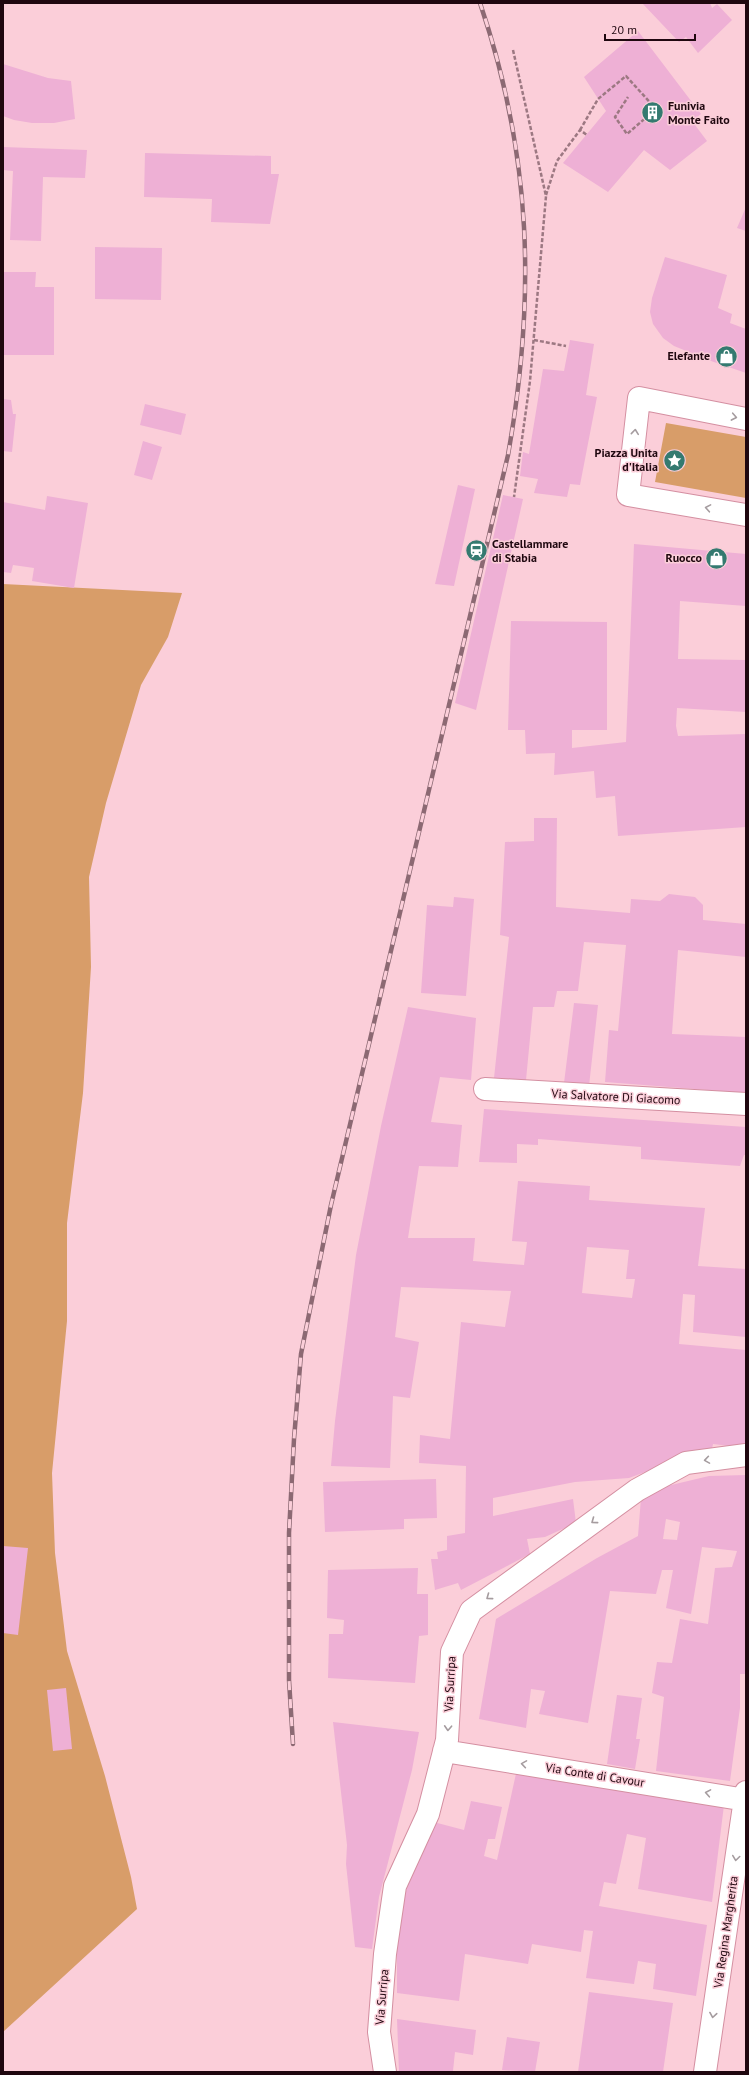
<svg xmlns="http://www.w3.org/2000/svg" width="749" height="2075" font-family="'PT Sans',sans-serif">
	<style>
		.green { fill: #d89d69 }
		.building { fill: #eeb0d5; fill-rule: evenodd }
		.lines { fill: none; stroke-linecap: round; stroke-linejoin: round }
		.street-casing { stroke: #d48fa1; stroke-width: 24 }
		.path { stroke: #9c7882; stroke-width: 2.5; stroke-dasharray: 4 2; stroke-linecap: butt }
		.street { stroke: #fff; stroke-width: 22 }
		.rail-casing { stroke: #8c6973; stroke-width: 4.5 }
		.rail { stroke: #fbced9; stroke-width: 3; stroke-dasharray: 9; stroke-linecap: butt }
		.oneway { stroke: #a59c9f }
		.labels { text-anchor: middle; stroke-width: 3; stroke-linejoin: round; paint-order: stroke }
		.poi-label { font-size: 12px; font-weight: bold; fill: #1f070f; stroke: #fbced9; text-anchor: end }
		.street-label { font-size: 12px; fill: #1f070f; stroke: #fbced9 }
	</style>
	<rect width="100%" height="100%" fill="#fbced9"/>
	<path class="green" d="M666,423L746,437V498L655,482Z
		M3,584L182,593L168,637L141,685L106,803L89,877L91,967L83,1093L67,1223V1321L52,1473L55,1553L67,1651L105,1776L131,1877L137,1909L3,2032Z"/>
	<path class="building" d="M642,3H710L712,8L717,4L732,20L698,53L686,37L679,42Z
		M638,31L701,114L692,121L707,141L670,170L644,150L608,192L563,163L606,111L584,77Z
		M3,64L48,78L71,81L75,119L54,123H32L14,120L3,116Z
		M3,147L87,150L85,178L43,177L41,241L10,240L13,171L3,170Z
		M145,153L271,156V174H279L270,224L211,222L212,199L144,197Z
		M746,207V231L737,228Z
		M95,247L162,248L161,300L95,299Z
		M665,257L727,275L718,308L732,314L730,323L746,329V373L711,361L674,346L663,338L653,324L650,312L652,298Z
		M3,272H36L35,287H54V355H3Z
		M570,340L594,344L586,395L597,397L580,485L570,484L567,497L534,493L538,479L520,476L523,452L529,454L543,369L564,371Z
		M3,399L11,400L13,414H16L12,452L3,451Z
		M145,404L186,414L181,435L140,425Z
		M143,441L162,447L152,480L134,475Z
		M458,485L475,489L454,586L435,584Z
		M503,495L523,499L476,710L455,703Z
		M47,496L88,503L74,588L32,581L34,568L13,565L11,573L3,572V502L45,510Z
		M634,544L746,554V606L680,601L678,659L746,660V712L677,708L676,726L678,736L746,734V827L618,836L615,796L596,798L594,771L554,775L555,753L526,754L525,730H508L511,621L607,622V730H572V748L626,742Z
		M534,818H557L556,907L630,913L631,899L660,901L669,894L695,897L703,905V920L746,924V957L678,950L672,1034L746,1037V1093L605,1082L609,1030L618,1031L626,945L584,942L578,991H557L554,1007H533L526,1080L494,1078L509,937L500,935L505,842L534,841Z
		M454,897L474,899L466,996L421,993L427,905L453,907Z
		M574,1003L598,1005L589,1086L564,1083Z
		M408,1007L476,1018L471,1080L440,1077L431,1122L462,1125L458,1167L419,1166L408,1238H475L473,1261L524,1265L527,1242L512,1241L518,1181L590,1186L589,1200L705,1208L698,1266L746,1269V1337L693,1332L695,1295L683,1294L679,1344L746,1350V1448L713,1444L710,1458L686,1457L629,1478L575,1482L493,1498V1516L573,1499L576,1523L545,1537L527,1539L530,1554L461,1590L458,1583L435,1590L431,1559H438L437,1552L447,1550V1536L465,1533L466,1466L419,1463L420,1435L450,1439L461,1322L505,1327L511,1291L401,1287L395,1337L419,1342L410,1398L393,1396L390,1468L331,1466L335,1421L356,1255L381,1126ZM587,1247L629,1250L626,1279H635L632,1298L582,1293Z
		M484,1109L746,1127V1155H744L740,1166L641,1159V1147L538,1139V1145L517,1144V1163L479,1162Z
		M746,1475V1674H740V1708L730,1781L656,1771L664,1697L652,1693L657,1662L672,1663L680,1619L708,1624L715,1568L732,1567L737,1551L702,1547L691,1614L666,1608L673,1570H662L656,1594L610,1591L588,1723L539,1714L545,1691L531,1689L526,1728L479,1719L496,1619L597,1558L638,1536L641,1498L667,1486L709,1476ZM666,1519L680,1522L677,1540L663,1539Z
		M436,1479L437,1518L404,1519V1529L325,1532L323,1482Z
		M3,1546L28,1548L18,1635L3,1633Z
		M418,1568L417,1594H428V1635L419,1636L415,1683L328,1678L329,1634H343L344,1620L327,1618L328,1570Z
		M66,1688L72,1749L53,1751L47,1690Z
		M617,1695L642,1698L636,1739H640L635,1769L607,1764Z
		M333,1722L419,1732L412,1770L379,1897L372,1949L355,1947L346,1864L347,1845Z
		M517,1769L724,1805L712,1902L638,1889L646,1838L627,1834L616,1884L604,1882L599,1906L707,1925L696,1996L653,1989L656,1964L638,1961L634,1984L586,1978L593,1931L584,1930L581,1952L532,1944L528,1964L465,1954L459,2001L397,1993V1939L405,1895L426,1820L464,1830L471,1801L502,1807L495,1839H488L484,1856L497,1860Z
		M589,1992L673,2003L663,2072H578Z
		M397,2019L476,2030L473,2055L455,2052L453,2071L456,2072H399Z
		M507,2037L540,2042L535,2072L502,2070Z"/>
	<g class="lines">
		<defs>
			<path id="street" d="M746,419L639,398L628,495L746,515
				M485,1089L746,1104
				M444,1751L746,1800
				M385,2072L379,2032L385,1954L395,1886L428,1814L447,1740L452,1652L471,1611L637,1490L686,1463L746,1455
				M705,2072L746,1792"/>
		</defs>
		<use href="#street" class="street-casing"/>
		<path class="path" d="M513,50L546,196L530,381L514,497
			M580,130L598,99L626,76L656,109L627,134L615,117L628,97
			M546,195L557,161L580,130L587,135
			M534,340L566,346"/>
		<use href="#street" class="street"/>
		<defs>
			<path id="rail" d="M293,1744L289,1680V1533L294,1439L301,1354L331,1205L508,455C536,297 532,156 480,3"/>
		</defs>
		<use href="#rail" class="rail-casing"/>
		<use href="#rail" class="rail"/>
	</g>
	<defs><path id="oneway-chevron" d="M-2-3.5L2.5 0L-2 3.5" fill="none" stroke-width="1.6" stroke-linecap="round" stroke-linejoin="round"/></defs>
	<g class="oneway">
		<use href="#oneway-chevron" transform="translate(734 417) rotate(11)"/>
		<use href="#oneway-chevron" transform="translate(635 432) rotate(-84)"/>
		<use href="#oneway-chevron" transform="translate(708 508) rotate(-170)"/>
		<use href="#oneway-chevron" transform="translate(707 1460) rotate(171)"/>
		<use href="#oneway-chevron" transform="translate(594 1521) rotate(144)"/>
		<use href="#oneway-chevron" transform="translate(489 1597) rotate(144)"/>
		<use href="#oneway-chevron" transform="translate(448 1728) rotate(93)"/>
		<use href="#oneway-chevron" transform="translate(524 1764) rotate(-171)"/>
		<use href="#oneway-chevron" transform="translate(708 1793) rotate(-170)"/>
		<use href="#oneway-chevron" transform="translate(736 1858) rotate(98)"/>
		<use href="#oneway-chevron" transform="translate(713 2015) rotate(99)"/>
	</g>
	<defs>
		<symbol id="building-disc" viewBox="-11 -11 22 22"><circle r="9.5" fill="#347a70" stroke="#fbced9"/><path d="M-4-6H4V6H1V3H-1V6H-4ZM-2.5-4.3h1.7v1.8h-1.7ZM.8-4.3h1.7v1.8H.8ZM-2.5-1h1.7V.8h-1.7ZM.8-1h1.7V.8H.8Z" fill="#fff"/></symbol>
		<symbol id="shop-disc" viewBox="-11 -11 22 22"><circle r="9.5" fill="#347a70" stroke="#fbced9"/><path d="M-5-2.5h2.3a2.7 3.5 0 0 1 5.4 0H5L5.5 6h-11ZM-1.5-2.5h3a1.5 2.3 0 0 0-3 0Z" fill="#fff"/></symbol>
		<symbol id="sight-disc" viewBox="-11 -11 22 22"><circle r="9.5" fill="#347a70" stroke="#fbced9"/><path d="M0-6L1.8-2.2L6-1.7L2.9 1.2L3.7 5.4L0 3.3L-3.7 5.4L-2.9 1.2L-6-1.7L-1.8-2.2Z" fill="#fff"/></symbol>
		<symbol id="station-disc" viewBox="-11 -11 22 22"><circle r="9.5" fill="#347a70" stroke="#fbced9"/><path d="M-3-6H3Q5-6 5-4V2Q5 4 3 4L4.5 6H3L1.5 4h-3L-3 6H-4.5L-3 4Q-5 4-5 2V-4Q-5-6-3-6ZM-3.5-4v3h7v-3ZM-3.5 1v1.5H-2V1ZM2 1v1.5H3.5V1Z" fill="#fff"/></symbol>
	</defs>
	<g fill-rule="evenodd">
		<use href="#building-disc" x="640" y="100" width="25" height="25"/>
		<use href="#shop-disc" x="714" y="344" width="25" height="25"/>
		<use href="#sight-disc" x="662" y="448" width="25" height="25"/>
		<use href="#station-disc" x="464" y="538" width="25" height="25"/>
		<use href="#shop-disc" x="704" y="546" width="25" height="25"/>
	</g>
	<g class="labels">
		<g class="poi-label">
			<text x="668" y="110" text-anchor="start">Funivia<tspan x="668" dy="14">Monte Faito</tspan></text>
			<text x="710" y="360">Elefante</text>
			<text x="658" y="457">Piazza Unita<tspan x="658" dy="14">d'Italia</tspan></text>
			<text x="492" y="548" text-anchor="start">Castellammare<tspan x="492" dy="14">di Stabia</tspan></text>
			<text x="702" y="562">Ruocco</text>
		</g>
		<g class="street-label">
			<text transform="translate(616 1097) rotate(3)" y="4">Via Salvatore Di Giacomo</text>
			<text transform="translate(450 1684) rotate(-87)" y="4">Via Surripa</text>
			<text transform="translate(595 1775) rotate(9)" y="4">Via Conte di Cavour</text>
			<text transform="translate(726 1932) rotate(-82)" y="4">Via Regina Margherita</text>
			<text transform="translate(382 1997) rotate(-85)" y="4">Via Surripa</text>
		</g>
	</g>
	<rect width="749" height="2075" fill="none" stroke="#1f070f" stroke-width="8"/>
	<path d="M605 34v6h90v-6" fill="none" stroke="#1f070f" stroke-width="2"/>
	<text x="611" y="34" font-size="12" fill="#1f070f" stroke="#fbced9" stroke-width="3" paint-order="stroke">20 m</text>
</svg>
